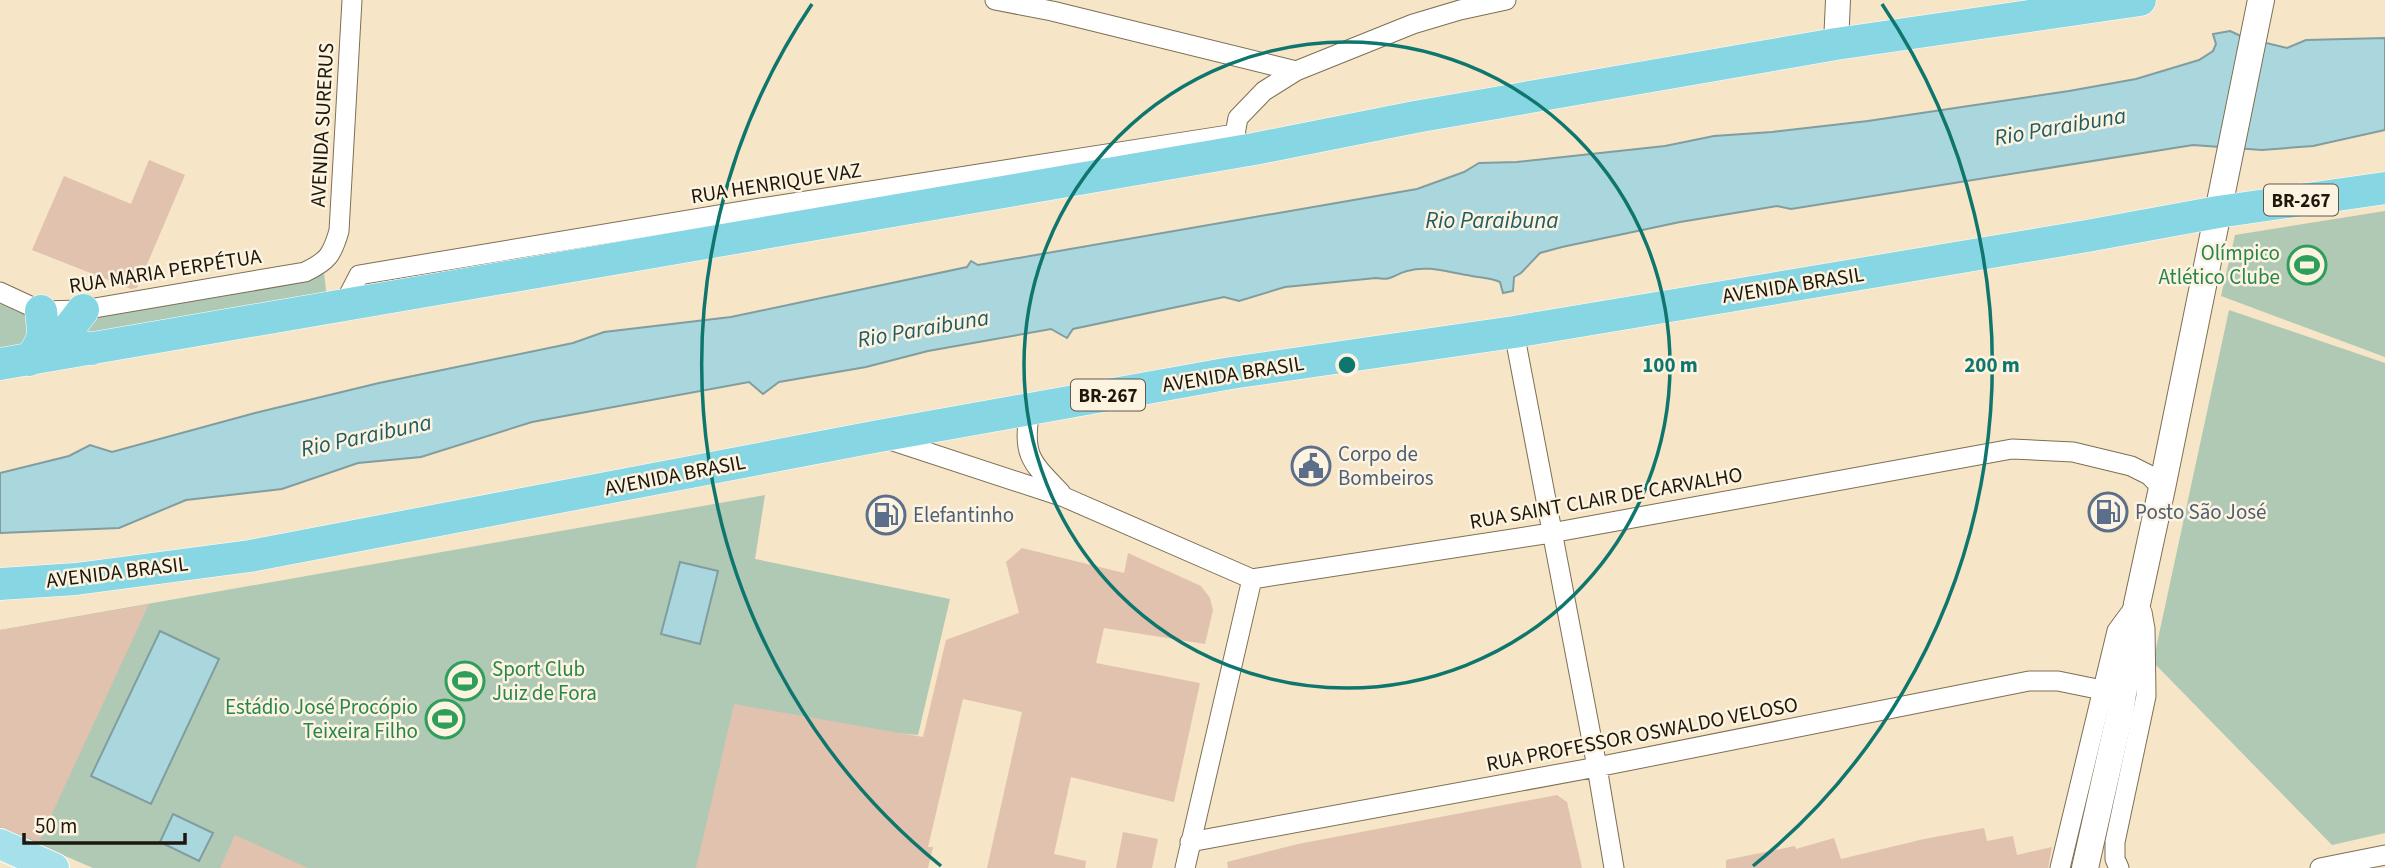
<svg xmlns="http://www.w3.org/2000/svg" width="2385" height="868" font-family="'Source Sans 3',sans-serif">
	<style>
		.green { fill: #afc9b5 }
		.water { fill: #aad7de; stroke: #809d9f; stroke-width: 2 }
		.building { fill: #e0c2ae }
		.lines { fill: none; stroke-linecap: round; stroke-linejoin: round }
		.minor-casing { stroke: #7e6f54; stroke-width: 21 }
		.tertiary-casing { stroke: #7e6f54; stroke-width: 26 }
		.secondary-casing { stroke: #7e6f54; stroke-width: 28 }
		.primary-casing { stroke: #fff; stroke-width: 32 }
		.trunk-casing { stroke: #fff; stroke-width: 33 }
		.minor { stroke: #fff; stroke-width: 19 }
		.tertiary { stroke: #fff; stroke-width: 24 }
		.secondary { stroke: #fff; stroke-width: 26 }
		.primary { stroke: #a5e0eb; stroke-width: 30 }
		.trunk { stroke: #87d6e4; stroke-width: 32 }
		.ring { fill: none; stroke: #0f766e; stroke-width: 3.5 }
		.labels { text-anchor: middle; stroke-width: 5; stroke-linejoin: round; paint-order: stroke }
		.shield { fill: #fdf3e1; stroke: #60594c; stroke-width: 2 }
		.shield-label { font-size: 19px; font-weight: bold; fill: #1d170c }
		.street-label { font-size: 21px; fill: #1d170c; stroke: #fdf3e1 }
		.leisure-label { font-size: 21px; fill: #27864d; stroke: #fdf3e1; text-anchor: end }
		.service-label { font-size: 21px; fill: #4e5e75; stroke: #fdf3e1; text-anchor: start }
		.water-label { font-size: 23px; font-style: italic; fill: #1f5c64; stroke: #fdf3e1 }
		.centre { fill: #0f766e; stroke: #fdf3e1; stroke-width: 3.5 }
		.ring-label { font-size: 21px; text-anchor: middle; font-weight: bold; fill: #0f766e; stroke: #fdf3e1; stroke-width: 5; stroke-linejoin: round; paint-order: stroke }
	</style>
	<rect width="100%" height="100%" fill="#f6e5c6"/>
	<path class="green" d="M2385,211V357L2221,296L2235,235Z
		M323,264L328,307L78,345L83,310Z
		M0,292L41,311L44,336L0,364Z
		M2229,310L2385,363V833L2332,845L2153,662Z
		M765,495L755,559L950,599L918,735L897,733L864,868H93L0,828V630Z"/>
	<path class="water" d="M2230,31L2245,38L2287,48L2306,40L2385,38V130L2313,146L2262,150L2193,145L1791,209L1777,206L1680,222L1562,247L1540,253L1521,273L1514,277L1513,291L1503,293L1500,282C1489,277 1479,278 1467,275C1447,272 1428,265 1407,271C1392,275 1393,281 1376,278L1285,287L1239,301L1224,297L1073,329L1067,338L1051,329L928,351L866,367L779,382L763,394L749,382L532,422L421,457L358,463L282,489L186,500L119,528L0,533V473L69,456L90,445L112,452L255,413L379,383L573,343L604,332L731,317L967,267L971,261L978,265L1417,189L1464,172L1479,163L1517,162L1665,146L1714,136L1772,132L1868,121L2069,91L2136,79L2199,60L2213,51L2216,44L2213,34Z
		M680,562L718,571L700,644L661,634Z
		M160,631L219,659L151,804L91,776Z
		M173,814L213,833L199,861L160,842Z"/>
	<path class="building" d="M149,160L185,175L137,288L131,289L32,250L64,176L131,204Z
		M1022,548L1124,573L1128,553L1201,586L1210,598L1213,610L1205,644L1104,628L1096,663L1200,683L1174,802L1071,777L1054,854L1086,861L1085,868H987L1022,712L963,699L928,847H933L928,868H696L734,704L923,737L946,640L1019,613L1006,562Z
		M149,604L39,842L0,827V630Z
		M1557,795L1567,802L1582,868H1228L1227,862L1298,844Z
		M1984,828L1987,841L2013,836L2017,855L2052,847L2048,868H1726V860L1795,846L1796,849L1834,838L1841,859L1924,839Z
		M1123,832L1158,839L1152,868H1116Z
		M235,835L308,868H220Z"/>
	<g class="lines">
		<defs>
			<path id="minor" d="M995,0L1052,11L1296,71
				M1240,143L1235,134L1238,118L1264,91L1296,71L1413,24L1460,10L1506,0
				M0,292L41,311L83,310L305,272C328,261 332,255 339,231L352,0
				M344,304L359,275L767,207L1235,134
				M1514,332L1597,767L1614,868
				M1030,409C1022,455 1030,461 1061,493
				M887,439L1064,497L1252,579L1551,533L2012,449L2073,452L2131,466L2149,475L2162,488
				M1190,842L1597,767L2029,681H2058L2102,690
				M1185,868L1252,579
				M2060,868L2117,631L2134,608
				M2119,868L2115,859V842L2146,696L2145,629L2142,612
				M2320,868L2385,855"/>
			<path id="tertiary" d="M1836,44L1838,0"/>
			<path id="secondary" d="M2085,868L2120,713L2137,604L2162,488L2261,0"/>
			<path id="primary" d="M0,844L54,868"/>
			<path id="trunk" d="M83,310L70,327V337L78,345L91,349
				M29,360C45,340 44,336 41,311
				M0,364L1254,149L1415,117L1836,44L2140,0
				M0,584L76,579L250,556L879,436L1231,373L1514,332L2087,236L2218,212L2385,188"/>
		</defs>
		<use href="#minor" class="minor-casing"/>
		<use href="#tertiary" class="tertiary-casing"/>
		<use href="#secondary" class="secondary-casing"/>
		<use href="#primary" class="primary-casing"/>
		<use href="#trunk" class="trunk-casing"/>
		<use href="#minor" class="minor"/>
		<use href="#tertiary" class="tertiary"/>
		<use href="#secondary" class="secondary"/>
		<use href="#primary" class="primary"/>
		<use href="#trunk" class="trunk"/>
	</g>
	<g class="ring">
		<circle cx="1347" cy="365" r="323"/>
		<path d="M941 866A645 645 0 0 1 812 4M1882 4A645 645 0 0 1 1753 866"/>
	</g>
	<defs>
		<symbol id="stadium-ring" viewBox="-11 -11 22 22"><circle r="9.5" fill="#fdf3e1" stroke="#2e9e5b" stroke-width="1.5"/><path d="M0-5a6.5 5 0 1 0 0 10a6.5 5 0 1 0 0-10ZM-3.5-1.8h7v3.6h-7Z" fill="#2e9e5b"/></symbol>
		<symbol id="civic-ring" viewBox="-11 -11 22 22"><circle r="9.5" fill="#fdf3e1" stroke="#5c6f8a" stroke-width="1.5"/><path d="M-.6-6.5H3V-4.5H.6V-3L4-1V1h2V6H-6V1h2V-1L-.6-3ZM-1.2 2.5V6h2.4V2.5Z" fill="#5c6f8a"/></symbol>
		<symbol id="fuel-ring" viewBox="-11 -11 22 22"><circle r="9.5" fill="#fdf3e1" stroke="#5c6f8a" stroke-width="1.5"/><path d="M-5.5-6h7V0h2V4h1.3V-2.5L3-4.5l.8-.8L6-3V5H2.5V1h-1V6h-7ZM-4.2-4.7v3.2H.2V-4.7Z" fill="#5c6f8a"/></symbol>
	</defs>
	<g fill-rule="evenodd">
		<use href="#stadium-ring" x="2285" y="243" width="44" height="44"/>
		<use href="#civic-ring" x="1289" y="444" width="44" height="44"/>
		<use href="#fuel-ring" x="2086" y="490" width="44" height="44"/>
		<use href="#fuel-ring" x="864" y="493" width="44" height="44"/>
		<use href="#stadium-ring" x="443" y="659" width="44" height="44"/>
		<use href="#stadium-ring" x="423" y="697" width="44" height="44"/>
	</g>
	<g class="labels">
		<g class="shield">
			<rect x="2264" y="184.5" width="74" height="31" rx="5"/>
			<rect x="1071" y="379.5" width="74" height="31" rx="5"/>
		</g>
		<g class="shield-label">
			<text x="2301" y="207">BR-267</text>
			<text x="1108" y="402">BR-267</text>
		</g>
		<g class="street-label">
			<text transform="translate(322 125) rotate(-87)" y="7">AVENIDA SURERUS</text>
			<text transform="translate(776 183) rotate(-9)" y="7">RUA HENRIQUE VAZ</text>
			<text transform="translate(165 271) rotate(-9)" y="7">RUA MARIA PERPÉTUA</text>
			<text transform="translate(1793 285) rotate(-9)" y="7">AVENIDA BRASIL</text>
			<text transform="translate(1233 374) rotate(-9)" y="7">AVENIDA BRASIL</text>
			<text transform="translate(675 475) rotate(-11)" y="7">AVENIDA BRASIL</text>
			<text transform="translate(1606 498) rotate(-10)" y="7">RUA SAINT CLAIR DE CARVALHO</text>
			<text transform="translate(117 572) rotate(-7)" y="7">AVENIDA BRASIL</text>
			<text transform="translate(1642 734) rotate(-11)" y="7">RUA PROFESSOR OSWALDO VELOSO</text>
		</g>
		<g class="leisure-label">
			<text x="2280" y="260">Olímpico<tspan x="2280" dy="24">Atlético Clube</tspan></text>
			<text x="492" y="676" text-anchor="start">Sport Club<tspan x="492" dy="24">Juiz de Fora</tspan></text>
			<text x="418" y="714">Estádio José Procópio<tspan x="418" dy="24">Teixeira Filho</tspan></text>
		</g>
		<g class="service-label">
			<text x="1338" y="461">Corpo de<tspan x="1338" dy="24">Bombeiros</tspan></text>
			<text x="2135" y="519">Posto São José</text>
			<text x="913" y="522">Elefantinho</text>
		</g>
		<g class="water-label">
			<text transform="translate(2060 126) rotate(-10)" y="8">Rio Paraibuna</text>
			<text x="1492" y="228">Rio Paraibuna</text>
			<text transform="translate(923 328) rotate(-10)" y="8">Rio Paraibuna</text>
			<text transform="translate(366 435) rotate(-12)" y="8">Rio Paraibuna</text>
		</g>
	</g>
	<circle cx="1347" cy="365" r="10" class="centre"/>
	<g class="ring-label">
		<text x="1670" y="372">100 m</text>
		<text x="1992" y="372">200 m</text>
	</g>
	<path d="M24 833v10h161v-10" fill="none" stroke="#1d170c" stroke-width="3.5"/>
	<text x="35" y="833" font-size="21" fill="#1d170c" stroke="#fdf3e1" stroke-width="5" paint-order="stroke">50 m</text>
</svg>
